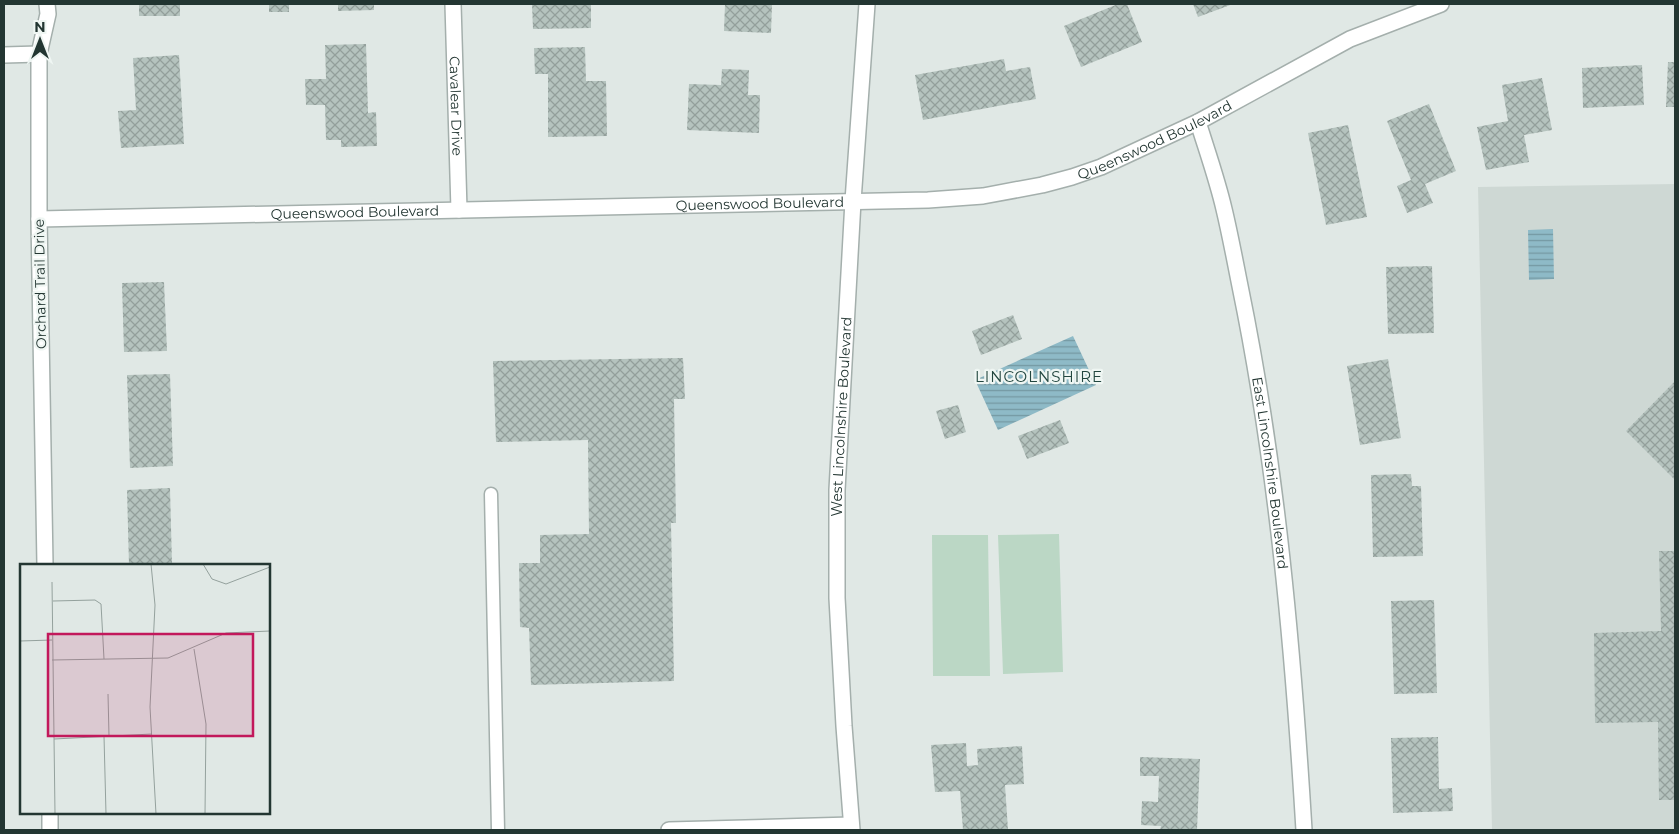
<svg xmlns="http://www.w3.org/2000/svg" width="1679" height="834" font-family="Montserrat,sans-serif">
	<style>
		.built { fill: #ced8d4 }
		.park { fill: #bbd7c5 }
		.water { fill: url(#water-rules) }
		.building { fill: url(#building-cross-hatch) }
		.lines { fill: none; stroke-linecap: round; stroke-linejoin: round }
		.lane-casing { stroke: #a4afac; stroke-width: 15 }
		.street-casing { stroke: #a4afac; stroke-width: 18 }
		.lane { stroke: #fff; stroke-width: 12 }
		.street { stroke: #fff; stroke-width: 15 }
		.labels { text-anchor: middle; stroke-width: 4.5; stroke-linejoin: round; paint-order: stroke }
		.street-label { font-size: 14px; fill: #233632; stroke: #eff6f3 }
		.neighbourhood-label { font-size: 15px; letter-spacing: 1px; fill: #22463f; stroke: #eff6f3 }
		.inset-road { fill: none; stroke: #94a19d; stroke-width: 1 }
		.view { fill: #c2185b; fill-opacity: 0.15; stroke: #c2185b; stroke-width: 2.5 }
		.inset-edge { fill: none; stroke: #233632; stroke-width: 2.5 }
	</style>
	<defs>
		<pattern id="water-rules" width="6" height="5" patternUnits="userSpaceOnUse" patternTransform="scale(1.25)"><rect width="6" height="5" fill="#8ebac7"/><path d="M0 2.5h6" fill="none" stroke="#7498a2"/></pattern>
		<pattern id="building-cross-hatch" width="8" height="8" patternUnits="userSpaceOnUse" patternTransform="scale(1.25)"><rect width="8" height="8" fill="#b5c3be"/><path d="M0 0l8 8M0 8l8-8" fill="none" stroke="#939f9b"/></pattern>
	</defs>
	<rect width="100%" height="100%" fill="#e0e8e5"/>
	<path class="built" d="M1675,184V830H1492L1478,187Z"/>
	<path class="park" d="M1059,534L1063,672L1003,674L998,535Z
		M932,535H988L990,676H933Z"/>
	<path class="water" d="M1553,229L1554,279L1529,280L1528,230Z
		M1073,336L1096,385L998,430L975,380Z"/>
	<path class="building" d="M139,4H180V16H139Z
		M269,4H289V12H269Z
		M338,4H374V10L338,11Z
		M532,4H591V28L533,29Z
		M725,4H772L771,33L724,31Z
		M1118,4H1127L1142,42L1081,67L1064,26Z
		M1193,4H1233L1198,17Z
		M366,44L368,113L376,112L377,146L341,147V140H326L325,105H306L305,79H326L325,45Z
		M585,47L586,81H606L607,136L548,137V74H535L534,48Z
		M179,55L184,144L121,148L118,111L136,110L133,58Z
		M1004,59L1006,71L1030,67L1036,99L923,120L915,75Z
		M1668,62H1675V107H1666Z
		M1642,65L1644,105L1583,108L1582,68Z
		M722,69L749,70L748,95H760L759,133L687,130L689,84L721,85Z
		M1542,78L1552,130L1524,135L1529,162L1486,170L1477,127L1508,121L1502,85Z
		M1429,104L1456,171L1425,184L1433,203L1407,213L1397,186L1411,180L1387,121Z
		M1348,125L1367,217L1326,225L1308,133Z
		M1432,266L1434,333L1388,334L1386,267Z
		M164,282L167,351L124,352L122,283Z
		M1013,315L1022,339L981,355L972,331Z
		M683,358L685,399H674L676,523H671L674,681L531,685L529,628L520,627L519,563H540V535L589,534L588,440L496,442L493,361Z
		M1388,359L1401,438L1360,445L1347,366Z
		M170,374L173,466L130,468L127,375Z
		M1675,381V480L1626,431Z
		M958,405L966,432L945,439L936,411Z
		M1060,420L1069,443L1027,459L1018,436Z
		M1411,474L1412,486H1421L1423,556L1373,557L1371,475Z
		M170,488L172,565H129L127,490Z
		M1659,551H1675V800H1659L1658,722L1595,723L1594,633L1661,631Z
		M1434,600L1437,693L1394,694L1391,601Z
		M1438,737L1439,789L1452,788L1453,811L1393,813L1391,738Z
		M966,743L967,766L978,765L977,749L1022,746L1024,784L1005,785L1008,830H963L960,791L935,792L931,745Z
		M1140,757L1200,759L1197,830H1160L1161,826L1141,825L1142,801L1158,802L1159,776H1140Z"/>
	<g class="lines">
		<defs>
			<path id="lane" d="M491,494L498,830"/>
			<g id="street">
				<path id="s1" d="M453,4L459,210"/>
				<path d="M4,55L39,54"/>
				<path id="s2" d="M1198,122C1207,151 1217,179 1224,209C1230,234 1235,261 1240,286C1277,466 1293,648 1304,830"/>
				<path id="s3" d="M39,219L928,200L983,196L1042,185L1072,177L1101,167L1198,122L1350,39L1441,4"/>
				<path d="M45,565L39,219V54L48,14L47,4"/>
				<path d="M50,813V830"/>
				<path d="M669,830L851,825"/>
				<path id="s4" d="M852,830L844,726L837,598V490L853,201L867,4"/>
			</g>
		</defs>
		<use href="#lane" class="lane-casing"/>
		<use href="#street" class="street-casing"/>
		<use href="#lane" class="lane"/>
		<use href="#street" class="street"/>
	</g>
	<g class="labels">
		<g class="street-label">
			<text dy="5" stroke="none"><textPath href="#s1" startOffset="102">Cavalear Drive</textPath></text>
			<text dy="5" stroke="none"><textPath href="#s3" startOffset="1126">Queenswood Boulevard</textPath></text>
			<text dy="5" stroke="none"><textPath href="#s3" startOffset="721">Queenswood Boulevard</textPath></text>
			<text dy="5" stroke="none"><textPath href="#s3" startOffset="316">Queenswood Boulevard</textPath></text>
			<text transform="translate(40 284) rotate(-91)" y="5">Orchard Trail Drive</text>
			<text dy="5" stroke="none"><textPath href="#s4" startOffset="414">West Lincolnshire Boulevard</textPath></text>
			<text dy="5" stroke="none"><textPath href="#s2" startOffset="359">East Lincolnshire Boulevard</textPath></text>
		</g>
		<g class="neighbourhood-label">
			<text x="1039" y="382">LINCOLNSHIRE</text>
		</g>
	</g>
	<g transform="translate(20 564)">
		<rect width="250" height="250" fill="#e0e8e5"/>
		<path class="inset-road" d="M131,0L135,41L130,143L136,250M183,0L192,15L206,20L250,3M32,18L35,250M33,37L75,36L81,40L84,95M0,77L32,76M174,85L186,160L185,250M32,96L148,94L206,69L250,67M88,130L89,172M84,172L86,250M34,175L132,170"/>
		<path class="view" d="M28,70H233V172H28Z"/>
		<rect width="250" height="250" class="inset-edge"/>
	</g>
	<rect width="1679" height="834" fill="none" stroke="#233632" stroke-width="10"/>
	<g transform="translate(40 40)" stroke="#eff6f3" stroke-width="4" paint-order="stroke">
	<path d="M0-4L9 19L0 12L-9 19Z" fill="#233632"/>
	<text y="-8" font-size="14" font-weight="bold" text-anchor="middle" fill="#233632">N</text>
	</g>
</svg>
